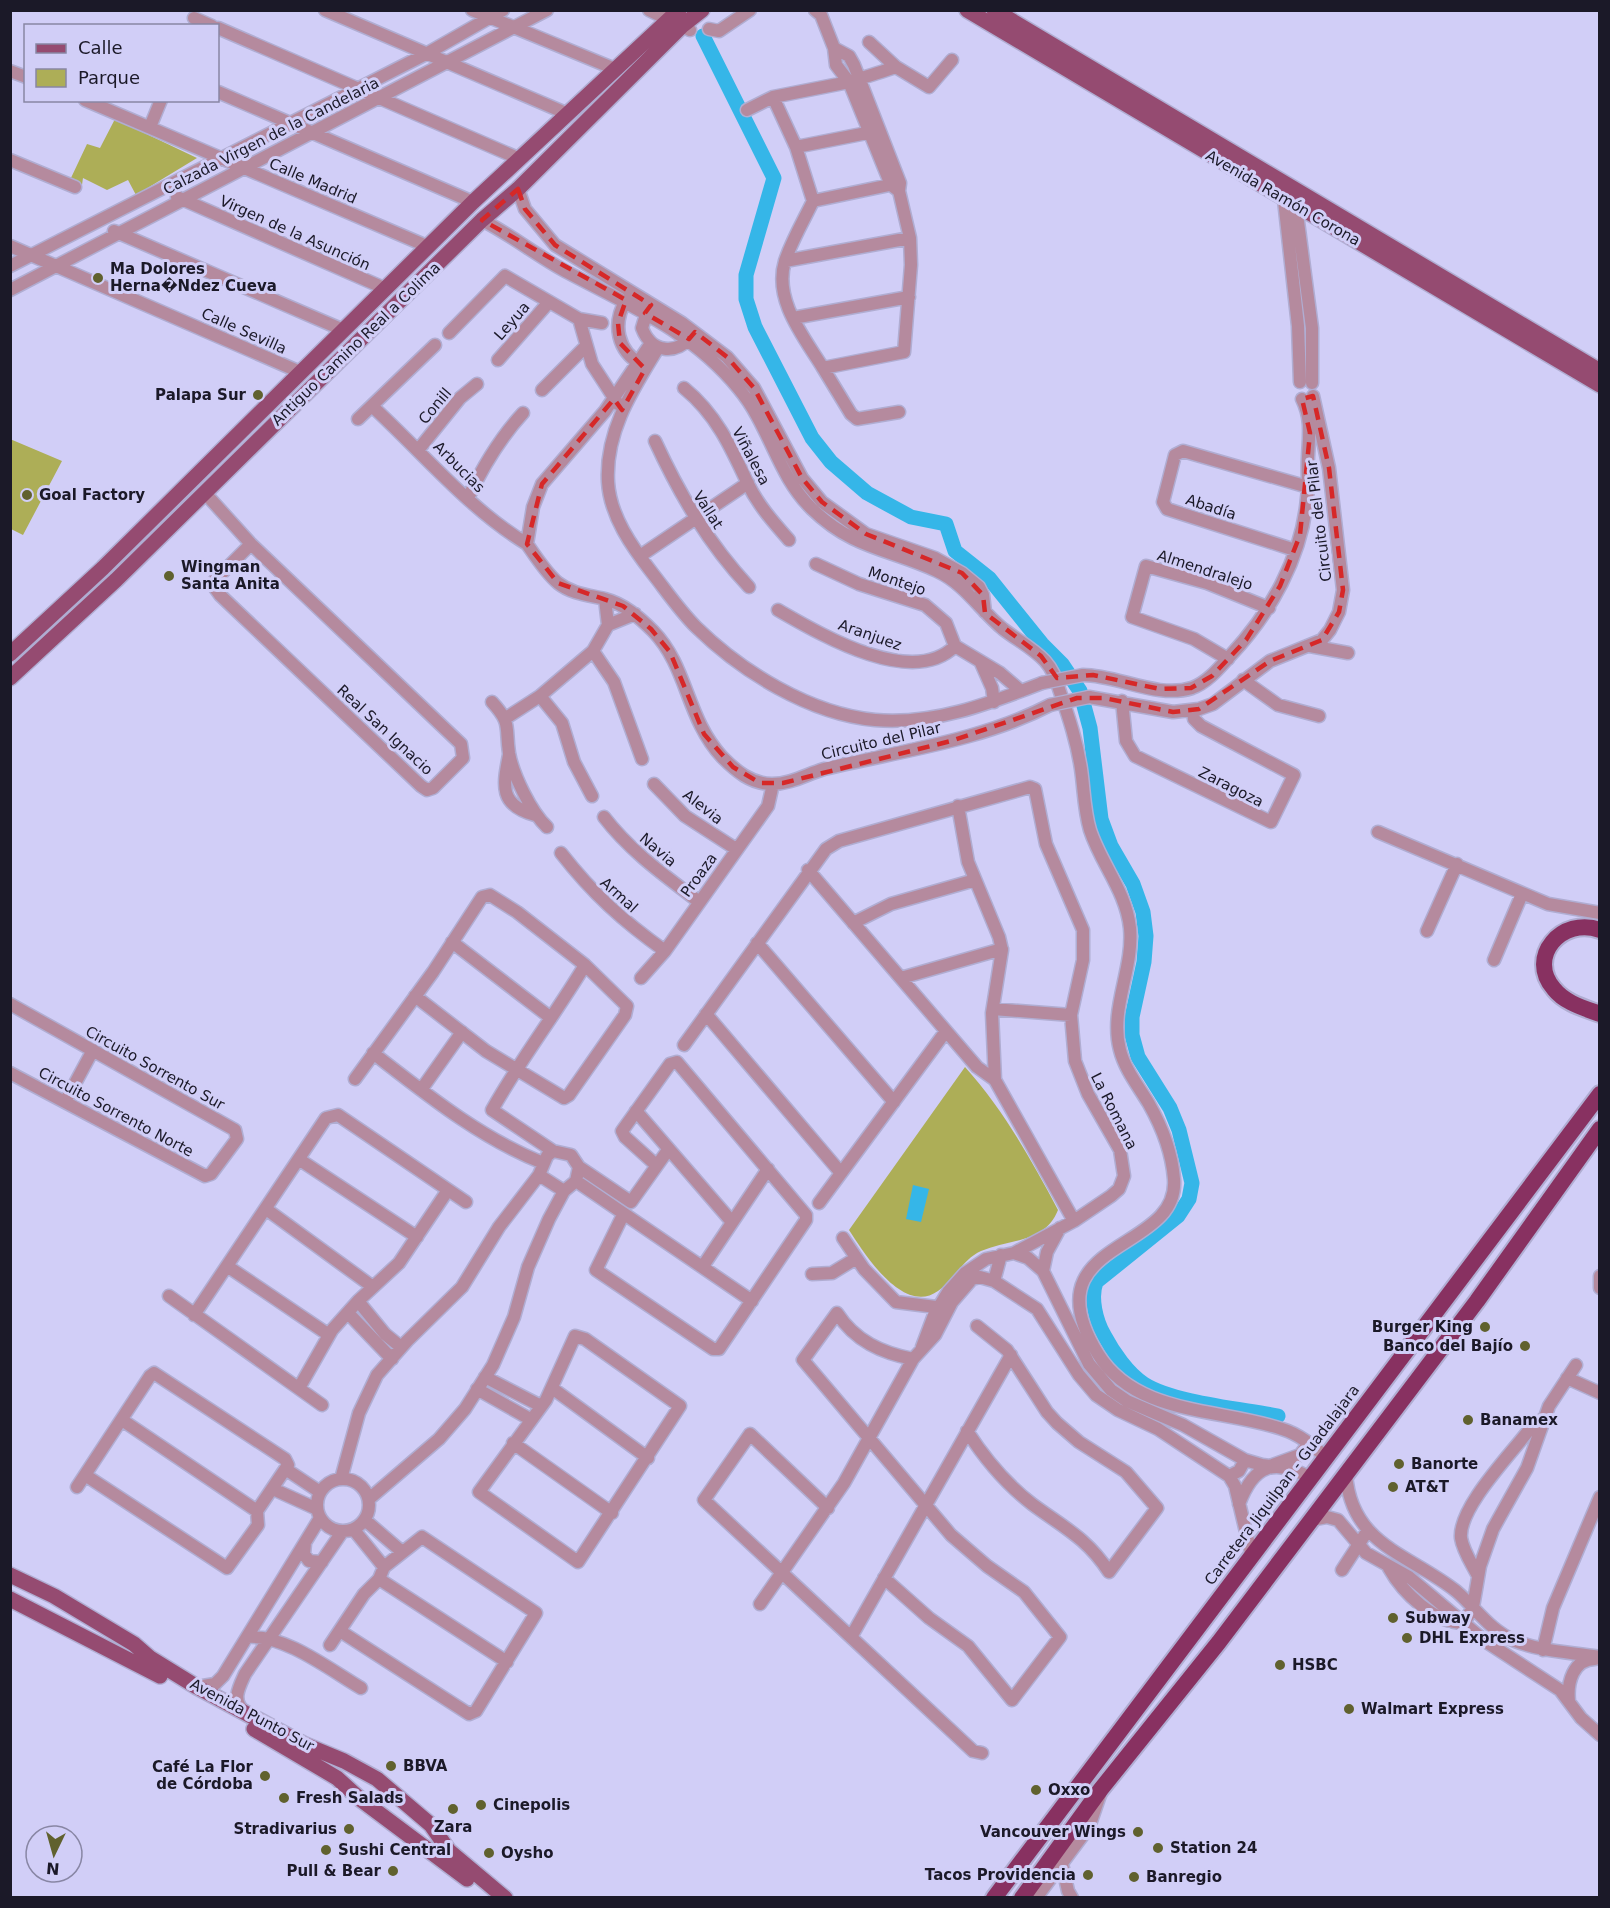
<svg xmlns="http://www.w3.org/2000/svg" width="1610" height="1908" font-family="'DejaVu Sans',sans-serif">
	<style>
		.green { fill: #adae57 }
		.water { fill: #35b6e8 }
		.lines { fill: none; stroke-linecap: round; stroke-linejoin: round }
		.river { stroke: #35b6e8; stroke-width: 15 }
		.minor-casing { stroke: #b0add2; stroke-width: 15 }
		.major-casing { stroke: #b0add2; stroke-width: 18 }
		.highway-casing { stroke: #b0add2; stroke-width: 20 }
		.minor { stroke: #b58a9e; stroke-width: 12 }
		.major { stroke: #954b71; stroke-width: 15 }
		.highway { stroke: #883161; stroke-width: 16 }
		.minor-bridge-casing { stroke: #b0add2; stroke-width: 15; stroke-linecap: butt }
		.minor-bridge { stroke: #b58a9e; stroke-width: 12 }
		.marked { fill: none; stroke: #d62828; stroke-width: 4.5; stroke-dasharray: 12 8; stroke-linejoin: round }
		.poi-dot { fill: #60612e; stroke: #d1cef7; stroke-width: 2 }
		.labels { text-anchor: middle; stroke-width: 6; stroke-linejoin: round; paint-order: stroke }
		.street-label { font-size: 15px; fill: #1b1928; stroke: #d1cef7 }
		.poi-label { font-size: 15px; font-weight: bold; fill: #1b1928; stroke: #d1cef7; text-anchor: start }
	</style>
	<rect width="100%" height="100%" fill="#d1cef7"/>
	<path class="green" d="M115,119L197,158L136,195L128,180L107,190L83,178L82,185L70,180L87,144L100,148Z
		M10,439L62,461L23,535L11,529Z
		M965,1067C1003,1109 1031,1159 1058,1210C1045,1243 1010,1239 981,1251C963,1259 954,1280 938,1291C903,1316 864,1253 849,1230Z"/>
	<path class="water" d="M913,1185L929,1189L921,1222L906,1219Z"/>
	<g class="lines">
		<path class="river" d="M703,36L774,178L746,275V299L755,327L812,438L831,462L867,493L911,517L946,524L955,551L989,578L1042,644L1062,664L1080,691L1090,728L1101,819L1111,846L1133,884L1143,912L1146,936L1144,962L1132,1017V1035L1138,1057L1170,1108L1179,1130L1192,1183L1189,1199L1178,1216L1096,1282C1090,1298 1096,1321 1104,1335C1113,1352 1128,1374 1144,1384C1174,1403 1242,1409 1278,1416"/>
		<defs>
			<path id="minor" d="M325,10L568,114
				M472,10L615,69
				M649,10L690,30
				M815,10L821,15L834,48L836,65L849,82L891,185L899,191
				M194,18L212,26
				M218,28L520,159
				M709,29L719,31L750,10
				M869,42L896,67
				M834,48L849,56L854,65L900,183L899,191L910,238L911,265L904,352L823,368C804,337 773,300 785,261C792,240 804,220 813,201L796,147L773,97L849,82C865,77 881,72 896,67L929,87L952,60
				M10,71L26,77
				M218,92L473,202
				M85,100L429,247
				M747,110L773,97
				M150,127L161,100
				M796,147L877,131
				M10,160L75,187
				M518,189L525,209L555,245L682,323L727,357L754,388L802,478L822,502L866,534L935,558L962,573L979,587L983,595L985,612
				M1287,192L1284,200L1298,326L1300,382
				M177,197L384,288
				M1295,199L1312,328V383
				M813,201L899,183
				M482,220C511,235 536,255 565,271C629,305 692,331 739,389C770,426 777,475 812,509C853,549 890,549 937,571C965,584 980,610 1003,629C1017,640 1033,648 1045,661C1054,671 1056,680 1060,692C1069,718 1077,742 1081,769C1084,789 1084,810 1090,830C1101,864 1126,891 1130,928C1134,969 1109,1009 1120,1050C1125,1070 1139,1087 1149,1104C1162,1127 1172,1153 1174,1179C1180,1254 1027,1238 1098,1354C1136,1416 1221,1408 1282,1429C1299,1434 1313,1446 1326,1457
				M114,231L341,329
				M10,246L300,372
				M785,261L910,238
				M10,266L426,54L503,10
				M10,290L547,10
				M626,300C612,324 617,351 642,365
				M648,308L642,328C651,353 677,356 692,335
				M793,318L909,297
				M579,319L592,364L618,404
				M449,333L505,276L579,319L602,323
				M651,343L605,411L542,484L533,507L527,544C536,557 546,573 558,583C572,594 588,595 605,599C624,604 639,617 653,631C688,667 686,718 722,757C736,771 751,784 772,784C791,784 807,774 824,769C899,751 981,741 1050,705
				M658,348C633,389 605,431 608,482C610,516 632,547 653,574C667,592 680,611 696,627C742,672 810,714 875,720C934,725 988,704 1042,683
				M498,360L549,302
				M823,368L851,414L857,419L899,412
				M684,388C716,414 731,447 748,484C758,505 774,523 789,540
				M542,390L585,347
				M373,407C423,453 469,509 527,544
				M358,419L435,345
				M655,441C680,495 708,543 749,587
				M419,449L460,398L477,384
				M205,493L251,544L461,744L463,758L433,788L427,790L421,786L220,595L215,588V580L251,544
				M468,498C483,466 499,439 523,413
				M1295,550L1167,509L1163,502L1175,455L1183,451L1308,487
				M640,556L748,483
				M816,564L859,584L925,605L946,623L955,646L1000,673L1021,691
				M605,599L608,625
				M778,610C820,634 912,689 955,646
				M1310,646L1348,653
				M593,651L614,682L642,759
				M1228,659L1194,639L1132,617L1146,566L1207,583L1269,608
				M981,663L992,688L994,702
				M1083,675C1118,675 1157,699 1192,688C1208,682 1219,668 1230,656C1270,614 1302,557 1307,498C1309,485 1307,471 1308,457C1309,436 1312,419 1302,399
				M1243,680L1278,705L1319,716
				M540,696L562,723L574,762L592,796
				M1089,697L1173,712L1199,709L1213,704L1270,661L1322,640L1330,630L1339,612L1343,590L1329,468L1313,396
				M1122,701L1126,741L1135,756L1271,822L1294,775L1201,726L1194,719L1193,710
				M492,702C512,724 505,726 509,753C513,775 531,812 547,827
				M506,718L540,696L593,651L608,625L635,614
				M509,755C503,786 499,805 535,815
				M654,784L685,816L736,849
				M958,806L968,862L999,937L1002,950L992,1013L995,1080L1074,1221
				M604,817C630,851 664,875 698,901
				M1378,832L1548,904L1600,913
				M561,853C593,894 623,921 665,951
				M808,870L977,1067L995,1080
				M853,923L891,904L975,880
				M1427,931L1457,864
				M452,942L551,1018
				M757,943L894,1102
				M1494,960L1522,894
				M641,978L665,951L768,806L773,784
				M901,978L1002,949
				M415,996L486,1051L564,1098L569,1095L625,1015L627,1006L585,965
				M10,1004L235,1130L237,1139L211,1174L205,1176L10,1073
				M993,1009L1071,1015
				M706,1014L841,1173
				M684,1045L826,849L839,841L1030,787L1035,789L1046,844L1083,930V960L1071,1015L1075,1061L1088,1094L1120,1150L1124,1176L1119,1189L1111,1196L1074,1221L1014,1253L986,1259L965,1273L948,1292L934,1315L922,1347
				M373,1053C426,1094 480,1138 543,1163
				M355,1079L433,972L482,897L490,895L517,912L585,965C555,1015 520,1060 492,1110L553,1151
				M421,1090L462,1032
				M65,1102L93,1050
				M636,1111L732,1222
				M300,1160L417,1237
				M579,1167L631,1202L668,1150
				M539,1175L564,1191
				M576,1181L752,1301
				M819,1203L946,1031
				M266,1209L373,1287
				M623,1215L596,1270L713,1349H719L806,1220V1215L677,1062L670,1064L622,1131L625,1137L656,1165
				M843,1238L864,1269L896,1302L944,1308
				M1014,1253L1028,1258L1043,1271L1089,1364L1111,1390L1127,1401L1183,1425L1245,1460L1262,1465L1270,1466L1300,1455L1309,1443
				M227,1266L329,1335
				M703,1266L768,1169
				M1043,1271L1047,1252L1060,1228
				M812,1274L832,1273L855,1259
				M1600,1276V1288
				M994,1281L1001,1255
				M169,1296L322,1405
				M358,1301L385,1334L401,1347
				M348,1313L392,1359
				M194,1315L326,1118L338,1115L466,1202
				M575,1336L585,1339L680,1406L578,1562L479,1492L546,1400Z
				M485,1377L541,1406
				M1567,1378L1600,1393
				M299,1388L332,1330L358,1301L399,1263L448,1190
				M552,1388L648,1458
				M477,1389L530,1419
				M122,1420L257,1511
				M967,1431C985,1459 1006,1484 1032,1504C1063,1527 1087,1538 1109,1572L1157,1508L1126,1472L1079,1442L1057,1423L1047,1412L1007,1350L977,1326
				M513,1443L612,1513
				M287,1470L320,1492
				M1346,1474C1351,1545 1409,1554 1456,1591C1476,1608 1489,1630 1515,1641C1543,1652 1570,1652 1600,1657
				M1229,1476L1239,1471L1245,1460
				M317 1505a26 26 0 1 1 52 0a26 26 0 1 1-52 0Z
				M341,1479L359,1413L377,1375L407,1341L462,1287L499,1227L539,1175L547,1156L553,1151L571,1155L579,1167L576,1181L564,1191L549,1219L528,1267L514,1317L493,1365L465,1409L439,1439L369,1499
				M77,1487L150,1376L154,1373L285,1459L288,1465L257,1511L258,1525L227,1568L85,1475
				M273,1489L317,1509
				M1239,1504C1254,1464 1274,1458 1311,1478
				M828,1508L750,1434L704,1500L973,1751L982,1753
				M365,1520L401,1551
				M1311,1520L1327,1517L1338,1520L1366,1553L1409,1577L1485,1641L1560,1690L1581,1718L1600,1735
				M354,1530L384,1567
				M305,1543L304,1554L309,1561L322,1562
				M1389,1568C1403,1593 1434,1623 1464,1623L1473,1607L1480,1566L1493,1529L1527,1468L1549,1406L1576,1365
				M1342,1570L1368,1530
				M1478,1576C1472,1564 1463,1551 1461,1538C1458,1508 1511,1454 1529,1430L1543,1419
				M884,1578L929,1618L968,1646L1012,1700L1060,1637L1024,1592L987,1566L951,1535L803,1360L837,1313C855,1341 882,1353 913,1359
				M379,1579L507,1662
				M760,1604L844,1483L913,1359L935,1335L952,1302L972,1279L980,1277L994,1281L1037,1309L1079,1375L1096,1395L1118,1410L1158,1429L1229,1476L1235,1486L1252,1557
				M247,1637C284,1634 329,1669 361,1688
				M851,1637L1011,1355
				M330,1645L364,1594L379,1579L384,1567L422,1537L536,1613L476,1711L469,1714L340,1631
				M1543,1650L1553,1608L1600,1497
				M197,1687L215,1684L223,1676L320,1518
				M1569,1701C1567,1683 1573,1659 1595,1659
				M245,1712C231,1701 239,1687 245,1674L342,1532
				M1062,1864L1068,1891L1072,1898
				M1036,1898L1089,1827L1100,1795"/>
			<path id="major" d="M967,10L1600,385
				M994,10L1600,371
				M10,654L103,568L473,202L679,10
				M10,678L116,580L482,220L518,189L683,25L702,10
				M10,1575L54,1596L134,1644L150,1658L197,1687L303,1744L344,1761L377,1779L431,1825L449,1851L505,1898
				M10,1599L160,1676
				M254,1729L337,1778L360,1799L467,1879"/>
			<path id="highway" d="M1600,930C1562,916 1526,957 1554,989C1565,1003 1584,1008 1600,1014
				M994,1898L1600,1094
				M1022,1898L1101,1789L1219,1642L1477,1301L1600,1129"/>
		</defs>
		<use href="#minor" class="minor-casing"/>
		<use href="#major" class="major-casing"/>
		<use href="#highway" class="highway-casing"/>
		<use href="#minor" class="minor"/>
		<use href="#major" class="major"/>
		<use href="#highway" class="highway"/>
		<defs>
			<path id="minor-bridge" d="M1042,683L1083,675
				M1050,705L1089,697"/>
		</defs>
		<use href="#minor-bridge" class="minor-bridge-casing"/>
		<use href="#minor-bridge" class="minor-bridge"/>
	</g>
	<path class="marked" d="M518,189L525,209L555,245L651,305L645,313L689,339L695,332L727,357L754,388L802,478L822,502L866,534L962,573L983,595L985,613L1041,656L1057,678L1093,675L1160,689L1191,688L1212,676L1246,640L1280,586L1300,535L1310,433L1302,399L1313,396L1329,468L1343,590L1339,612L1322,640L1270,661L1199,709L1173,712L1104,698H1077L951,741L783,783H760L733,767L704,734L670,652L651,629L623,606L558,583L527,544L542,484L614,399L622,410L645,369L620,343L618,323L626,300L482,220Z"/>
	<g class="poi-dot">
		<circle cx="98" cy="278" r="6"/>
		<circle cx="258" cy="395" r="6"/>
		<circle cx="27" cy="495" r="6"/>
		<circle cx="169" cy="576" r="6"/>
		<circle cx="1485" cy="1327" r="6"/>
		<circle cx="1525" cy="1346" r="6"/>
		<circle cx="1468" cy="1420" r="6"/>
		<circle cx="1399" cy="1464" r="6"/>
		<circle cx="1393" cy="1487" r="6"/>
		<circle cx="1393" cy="1618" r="6"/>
		<circle cx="1407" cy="1638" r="6"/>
		<circle cx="1280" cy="1665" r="6"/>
		<circle cx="1349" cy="1709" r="6"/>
		<circle cx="391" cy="1766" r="6"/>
		<circle cx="265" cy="1776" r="6"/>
		<circle cx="1036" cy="1790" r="6"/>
		<circle cx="284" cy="1798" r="6"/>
		<circle cx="481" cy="1805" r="6"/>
		<circle cx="453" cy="1809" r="6"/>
		<circle cx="349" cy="1829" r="6"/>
		<circle cx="1138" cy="1832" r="6"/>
		<circle cx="1158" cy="1848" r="6"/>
		<circle cx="326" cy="1850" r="6"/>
		<circle cx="489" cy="1853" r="6"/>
		<circle cx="393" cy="1871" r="6"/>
		<circle cx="1088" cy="1875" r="6"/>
		<circle cx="1134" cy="1877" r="6"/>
	</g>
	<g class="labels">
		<g class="street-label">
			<text transform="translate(271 136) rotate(-27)" y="5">Calzada Virgen de la Candelaria</text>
			<text transform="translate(313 181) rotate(23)" y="5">Calle Madrid</text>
			<text transform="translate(1283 198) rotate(30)" y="5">Avenida Ramón Corona</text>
			<text transform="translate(295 233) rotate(24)" y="5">Virgen de la Asunción</text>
			<text transform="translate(512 321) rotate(-49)" y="5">Leyua</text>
			<text transform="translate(244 331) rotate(24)" y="5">Calle Sevilla</text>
			<text transform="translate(356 344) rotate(-44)" y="5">Antiguo Camino Real a Colima</text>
			<text transform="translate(435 406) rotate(-50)" y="5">Conill</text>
			<text transform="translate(751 456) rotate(62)" y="5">Viñalesa</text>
			<text transform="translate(459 467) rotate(45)" y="5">Arbucias</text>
			<text transform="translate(1211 507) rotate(18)" y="5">Abadía</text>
			<text transform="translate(708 510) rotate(57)" y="5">Vallat</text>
			<text transform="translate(1319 521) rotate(-97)" y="5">Circuito del Pilar</text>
			<text transform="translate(1205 570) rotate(18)" y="5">Almendralejo</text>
			<text transform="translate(897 581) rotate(19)" y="5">Montejo</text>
			<text transform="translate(870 635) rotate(19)" y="5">Aranjuez</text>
			<text transform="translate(385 730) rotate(43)" y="5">Real San Ignacio</text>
			<text transform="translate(881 741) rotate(-13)" y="5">Circuito del Pilar</text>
			<text transform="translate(1231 787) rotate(27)" y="5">Zaragoza</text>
			<text transform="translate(703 807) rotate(38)" y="5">Alevia</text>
			<text transform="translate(658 850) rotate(40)" y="5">Navia</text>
			<text transform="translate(699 875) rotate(-54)" y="5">Proaza</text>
			<text transform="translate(619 895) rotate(42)" y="5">Armal</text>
			<text transform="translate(155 1068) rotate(29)" y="5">Circuito Sorrento Sur</text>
			<text transform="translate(1114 1111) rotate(63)" y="5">La Romana</text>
			<text transform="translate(116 1112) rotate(28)" y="5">Circuito Sorrento Norte</text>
			<text transform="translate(1282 1485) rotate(-53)" y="5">Carretera Jiquilpan - Guadalajara</text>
			<text transform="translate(252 1715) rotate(28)" y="5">Avenida Punto Sur</text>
		</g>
		<g class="poi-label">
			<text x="110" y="274">Ma Dolores<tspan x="110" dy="17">Herna�Ndez Cueva</tspan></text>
			<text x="246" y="400" text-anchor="end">Palapa Sur</text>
			<text x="39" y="500">Goal Factory</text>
			<text x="181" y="572">Wingman<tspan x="181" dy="17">Santa Anita</tspan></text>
			<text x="1473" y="1332" text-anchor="end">Burger King</text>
			<text x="1513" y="1351" text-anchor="end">Banco del Bajío</text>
			<text x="1480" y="1425">Banamex</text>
			<text x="1411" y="1469">Banorte</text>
			<text x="1405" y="1492">AT&amp;T</text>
			<text x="1405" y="1623">Subway</text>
			<text x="1419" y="1643">DHL Express</text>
			<text x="1292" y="1670">HSBC</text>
			<text x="1361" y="1714">Walmart Express</text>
			<text x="403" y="1771">BBVA</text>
			<text x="253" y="1772" text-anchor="end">Café La Flor<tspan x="253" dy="17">de Córdoba</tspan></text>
			<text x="1048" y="1795">Oxxo</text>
			<text x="296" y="1803">Fresh Salads</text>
			<text x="493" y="1810">Cinepolis</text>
			<text x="453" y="1832" text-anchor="middle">Zara</text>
			<text x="337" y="1834" text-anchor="end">Stradivarius</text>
			<text x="1126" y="1837" text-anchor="end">Vancouver Wings</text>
			<text x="1170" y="1853">Station 24</text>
			<text x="338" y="1855">Sushi Central</text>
			<text x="501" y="1858">Oysho</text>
			<text x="381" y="1876" text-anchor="end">Pull &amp; Bear</text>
			<text x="1076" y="1880" text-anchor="end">Tacos Providencia</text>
			<text x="1146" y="1882">Banregio</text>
		</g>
	</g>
	<rect width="1610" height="1908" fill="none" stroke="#1b1928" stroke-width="24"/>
	<rect x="24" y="24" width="195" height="78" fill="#d1cef7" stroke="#8886a4" stroke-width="1.5"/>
	<rect x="36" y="44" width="30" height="9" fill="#954b71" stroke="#8886a4" stroke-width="1.5"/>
	<text x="78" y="54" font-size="18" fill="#1b1928">Calle</text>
	<rect x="36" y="69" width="30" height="18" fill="#adae57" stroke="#8886a4" stroke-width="1.5"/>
	<text x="78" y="84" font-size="18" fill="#1b1928">Parque</text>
	<g transform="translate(54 1854) rotate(185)"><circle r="28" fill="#d1cef7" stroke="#8886a4" stroke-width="1.5"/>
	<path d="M0-4.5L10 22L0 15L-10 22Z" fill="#60612e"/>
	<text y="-9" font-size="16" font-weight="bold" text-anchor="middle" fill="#1b1928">N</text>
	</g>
</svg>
